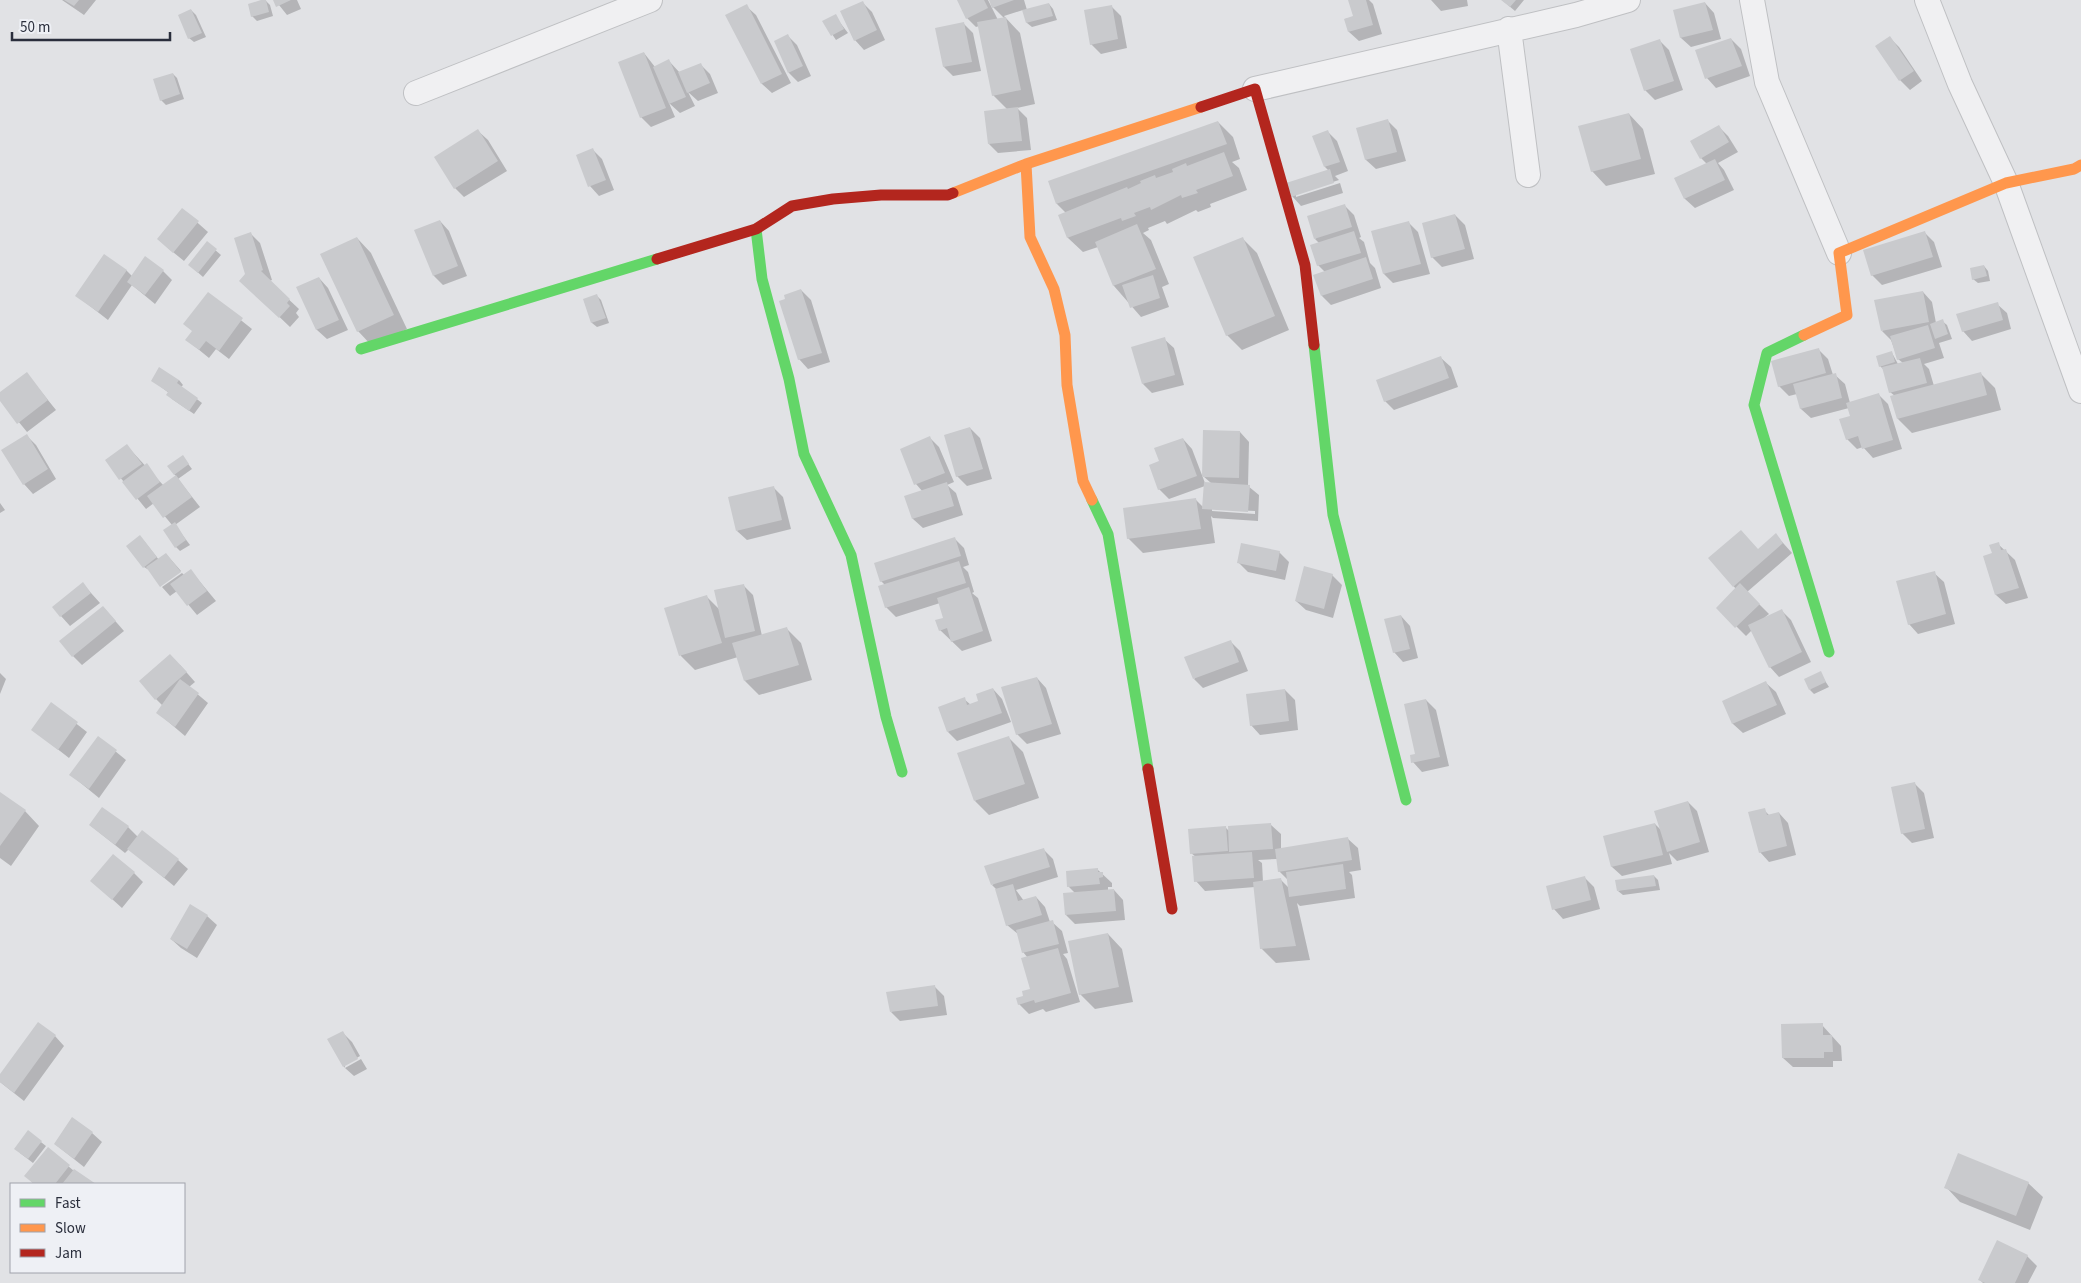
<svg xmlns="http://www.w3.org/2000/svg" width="2081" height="1283" font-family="'Source Sans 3',sans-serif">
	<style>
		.shadow { fill: #0003; fill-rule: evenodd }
		.building { fill: #c9cacd }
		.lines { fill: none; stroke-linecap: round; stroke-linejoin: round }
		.street-casing { stroke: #bfc0c3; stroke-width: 26 }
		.street { stroke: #f0f0f2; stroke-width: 24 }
		.fast { stroke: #63d668; stroke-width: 11 }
		.slow { stroke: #ff974d; stroke-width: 11 }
		.jam { stroke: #b3261e; stroke-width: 11 }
	</style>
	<rect width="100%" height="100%" fill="#e1e2e5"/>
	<path class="shadow" d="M62,0H96L84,15Z
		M265,0L270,5L273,16L257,21L252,16Z
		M275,0H297L301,9L287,15Z
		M958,0H988L998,20L1004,18L991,5V0H1024L1027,10L1049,4L1053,9L1057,20L1032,27L1027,23L1023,10L1004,16L1020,33L1035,104L1017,108L1027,118L1031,150L998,153L989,144L1008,110L993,95L979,26L976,27L967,18Z
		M1349,0H1369L1373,4L1382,34L1359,41L1349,32L1345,19L1354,17Z
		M1431,0H1467L1468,6L1441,11Z
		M1502,0H1524L1515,11Z
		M863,3L872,12L885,40L864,50L855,40Z
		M1705,3L1714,13L1721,39L1691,47L1681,38L1674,11Z
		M746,6L756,15L791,83L772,93L762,84L727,16Z
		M1111,6L1121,16L1127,48L1101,54L1091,44Z
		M191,10L196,15L206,37L194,42L189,38Z
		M835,16L848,33L836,40L824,22Z
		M964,24L973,33L981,71L953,76L944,67Z
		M788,36L797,45L811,76L798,82L789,73Z
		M1890,38L1899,47L1922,81L1910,90L1900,80L1877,46Z
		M1731,39L1741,49L1750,76L1716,88L1707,78Z
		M1659,40L1669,50L1683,90L1655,100L1645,90Z
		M644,53L655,67L669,61L680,73L700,64L710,74L718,93L698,101L688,92L695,106L680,113L669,103L675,117L651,127L641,117Z
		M173,74L177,78L184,99L166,105L161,100Z
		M1629,114L1643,129L1655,174L1606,186L1592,171Z
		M1387,120L1397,130L1406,161L1376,169L1366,160L1357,129Z
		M1218,122L1233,137L1240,159L1232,162L1239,168L1247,190L1210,204L1211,207L1198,212L1196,210L1167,224L1165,221L1148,228L1149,230L1143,233L1151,240L1169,284L1162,287L1169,307L1141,317L1114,286L1098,247L1083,252L1068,238L1060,216L1066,213L1057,204L1049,182Z
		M1719,127L1728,136L1738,152L1718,163L1724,170L1734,190L1695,208L1685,199L1676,178L1707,164L1701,158Z
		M478,131L488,140L507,171L464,197L455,188Z
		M1328,132L1337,141L1348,171L1335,176L1339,180L1296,194V197L1340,183L1343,193L1301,206L1292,196L1329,171L1325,167Z
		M593,150L602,159L614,190L599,196L590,186Z
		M1345,206L1354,215L1361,237L1359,238L1364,242L1370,263L1375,268L1381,288L1331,305L1322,296L1325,272L1318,265L1319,243L1315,239Z
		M182,209L208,232L184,261L168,248Z
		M1455,215L1465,225L1474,259L1442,267L1432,257Z
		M440,221L449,231L467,276L443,285L434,276Z
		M1409,223L1418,232L1430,274L1393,283L1384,274L1372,232Z
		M1925,233L1934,242L1942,267L1882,285L1872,275Z
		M251,234L260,243L272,280L269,281L299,309L296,313L299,317L290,327L251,290L247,275Z
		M357,238L371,253L407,329L372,346L358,331Z
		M1242,238L1257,253L1289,330L1242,350L1227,335Z
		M207,243L221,255L203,277L194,269Z
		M1984,266L1988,271L1990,281L1978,283L1973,279Z
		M126,270L132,276L163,271L172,280L155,304L132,285L108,320L77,296Z
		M319,278L328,288L348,330L327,339L317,330L298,288Z
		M801,290L811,300L830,362L808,369L799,359L787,299Z
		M1923,292L1932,302L1936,323L1942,321L1947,325L1952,339L1939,343L1944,358L1924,364L1929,369L1934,386L1981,374L1995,388L2001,410L1912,433L1898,419L1895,396L1890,392L1884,370L1880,366L1892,353L1898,364L1903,363L1898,359L1891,340L1882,331Z
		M208,294L252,329L229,359L216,349L209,358L187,340L193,332Z
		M597,296L601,300L609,323L597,327L592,323L584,300Z
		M1997,304L2007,313L2011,329L1972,341L1963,331Z
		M1164,339L1174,348L1184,385L1152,393L1143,384Z
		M1818,349L1828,359L1833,375H1835L1845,384L1850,403L1878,394L1888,404L1902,449L1873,458L1863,447L1857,449L1847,439L1852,417L1849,408L1811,418L1801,409L1797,394L1789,396L1779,386Z
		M1441,358L1451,367L1458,387L1394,410L1385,401Z
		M27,374L56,410L27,432L0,399V393Z
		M152,380H179L183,385L181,387L202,403L194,414L172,399L169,393Z
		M970,428L980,438L992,479L967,486L957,476Z
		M1240,432L1249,442L1248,486L1259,495L1258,521L1213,518L1211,516L1215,543L1143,553L1128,538L1196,500L1204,508L1205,486L1169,499L1159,489L1161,462L1183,439L1192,449L1205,483H1211L1203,476ZM1212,509L1255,511V514L1212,511Z
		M27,436L36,445L56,479L33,494L24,484Z
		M930,438L939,447L954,482L947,485L956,493L963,515L923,528L913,519L906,497L923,492L916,484Z
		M127,446L164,486L176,476L174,474L183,457L192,469L178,479L200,507L175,525L190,545L180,551L176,547L172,525L154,503L146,509L106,460Z
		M773,487L783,497L791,529L747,540L737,531Z
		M0,503L5,510L0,513Z
		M1776,535L1792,553L1747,592L1769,614L1764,618L1782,611L1791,620L1811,662L1779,677L1770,667L1752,630L1746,636L1718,608L1736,589L1710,558L1758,550Z
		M954,538L964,548L969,565L963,567L968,572L974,592L972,593L978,598L992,641L962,651L940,630L945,618L940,603L896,617L886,607L885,585L881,581Z
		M144,541L159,560L166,554L181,571L161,585L149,570L144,567Z
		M1998,544L2015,560L2028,598L2006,604L1996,595L1984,557L1994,554Z
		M1279,552L1289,562L1285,580L1248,572L1239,563Z
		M191,571L216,601L197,615L177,591L170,596L162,587L182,573L184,575Z
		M1934,573L1944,582L1955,624L1918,634L1909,624Z
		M1332,575L1342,585L1333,618L1306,610L1296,601Z
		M83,584L100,603L70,626L61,616Z
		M743,585L753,595L762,636L787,629L801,643L812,680L759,695L745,681L738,657L695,670L681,656L666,609L707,597L720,610Z
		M103,607L124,631L82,665L73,656Z
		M1401,616L1410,626L1418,658L1403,662L1394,652Z
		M1231,642L1240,651L1248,671L1203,688L1194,679Z
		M180,665L195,682L189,687L208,703L185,736L158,713L163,706L156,699Z
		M0,673L6,679L0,694Z
		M1820,673L1829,687L1814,694L1810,690Z
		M1037,678L1046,688L1061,734L1027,744L1017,734Z
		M1766,683L1776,692L1786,714L1743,733L1733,724L1724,702Z
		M993,689L1002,699L1011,722L957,741L948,732L964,699L971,705L979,702Z
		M1285,690L1295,700L1298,730L1260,735L1251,725Z
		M1426,700L1436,710L1449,766L1422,772L1413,762L1417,755Z
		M51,704L87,732L69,758L33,730Z
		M98,737L126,760L99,798L71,775Z
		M1008,737L1023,752L1039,798L989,815L975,801Z
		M1915,784L1924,793L1934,838L1912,843L1902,833Z
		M0,794L25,811L39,826L11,866L0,858Z
		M1688,802L1697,811L1709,852L1677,861L1669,853L1672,864L1622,876L1612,867L1604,837L1655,824L1662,831Z
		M1764,810L1770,816L1779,813L1788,823L1796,855L1769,862L1760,852Z
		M90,825L128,827L138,837L178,860L188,869L174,886L129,849L125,853Z
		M1271,825L1281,834V849L1348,839L1358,848L1361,870L1349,872L1352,875L1355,898L1300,906L1297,903L1310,960L1276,963L1261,948L1255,887L1205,891L1196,881V857L1191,853L1225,827L1229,831ZM1277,859L1279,871L1288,880L1289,888L1280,879L1263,882L1262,863L1258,860Z
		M1043,849L1053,859L1058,877L1016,890L1024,901L1036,897L1045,907L1050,922H1052L1062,931L1068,953L1063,954L1067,959L1080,1002L1046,1012L1043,1009L1029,1014L1019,1004L1032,990L1028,958L1023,952L1018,934L1007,925L996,889L992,885Z
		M1098,870L1112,883V887H1108V891L1114,890L1123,900L1125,920L1075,924L1066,915L1076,894L1068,886Z
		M134,873L143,882L122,908L92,881Z
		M1654,876L1658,880L1660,890L1623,895L1618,891Z
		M1584,877L1594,887L1600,909L1563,919L1554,909Z
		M207,916L217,925L197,958L181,948L171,939Z
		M1108,934L1122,949L1133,1002L1095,1009L1080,994Z
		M934,986L944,996L947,1015L900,1021L891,1012Z
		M1822,1025L1841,1046L1842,1061H1833V1067H1793L1783,1058Z
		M342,1032L352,1042L360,1056L345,1065V1068L329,1040Z
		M55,1036L64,1046L24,1101L0,1082V1076Z
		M361,1059L367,1069L354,1076L345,1068Z
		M28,1132L46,1146L33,1163L20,1153Z
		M92,1133L102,1142L84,1167L55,1144Z
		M48,1149L74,1171L93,1184H34L26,1176Z
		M2028,1183L2043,1197L2030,1230L1960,1202L1946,1187Z
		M2027,1256L2037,1266L2028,1283H1983L1979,1279Z"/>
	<path class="building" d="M64,0H79L74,6Z
		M261,0H266L269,12L251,17L248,4Z
		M273,0H291L276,7Z
		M957,0H984L988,8L966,19Z
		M989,0H1014L992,8Z
		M1348,0H1366L1373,25L1348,32L1344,19L1353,16Z
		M1501,0H1516L1510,7Z
		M863,1L877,30L854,41L840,11Z
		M1705,2L1713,30L1680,38L1673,10Z
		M1049,3L1053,16L1026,23L1022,10Z
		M747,4L782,74L761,84L725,15Z
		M1112,5L1118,39L1090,45L1084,10Z
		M191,9L202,33L188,39L178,15Z
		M836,14L844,29L831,36L822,21Z
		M1006,17L1021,90L992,96L977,22Z
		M964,22L972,62L943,67L935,28Z
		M788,34L803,66L788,73L774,41Z
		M1890,36L1914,71L1899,81L1875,46Z
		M1731,38L1742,66L1705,79L1695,50Z
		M1660,39L1674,81L1644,91L1630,49Z
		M644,52L666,108L640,118L618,62Z
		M669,59L686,97L669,104L653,67Z
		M701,63L710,83L687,93L678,72Z
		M173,73L180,94L160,101L153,79Z
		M1018,107L1022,141L988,144L984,111Z
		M1629,113L1641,159L1591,172L1578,126Z
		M1388,119L1397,152L1365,160L1356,128Z
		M1218,121L1227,144L1056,204L1048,181Z
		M1719,125L1729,142L1700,159L1690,141Z
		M478,129L498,161L454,189L434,157Z
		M1328,130L1340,162L1324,167L1312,136Z
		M593,148L606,180L588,187L576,155Z
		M1224,152L1233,176L1196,190L1198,193L1182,198L1181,195L1151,210L1150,207L1134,213L1136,216L1122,221L1121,218L1067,238L1058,215L1127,187L1128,189L1141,183L1140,181L1155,175L1156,178L1173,172L1172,169L1186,163L1187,166Z
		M1715,159L1725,180L1684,199L1674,178Z
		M1330,169L1334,183L1291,197L1286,183Z
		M1345,204L1352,227L1314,239L1307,216Z
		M182,208L199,221L173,253L157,239Z
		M1455,214L1465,249L1431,258L1422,223Z
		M440,220L458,266L433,276L414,230Z
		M1409,221L1421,264L1383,274L1371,231Z
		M1137,224L1156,269L1113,286L1095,242Z
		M1354,231L1361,253L1317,266L1310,245Z
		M1925,231L1933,257L1871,276L1863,250Z
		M251,232L263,270L261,271L290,299L287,303L290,306L279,318L239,281L245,274L234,238Z
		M357,237L394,315L357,332L320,254Z
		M1243,237L1275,316L1226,336L1193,257Z
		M207,241L217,249L198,273L188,265Z
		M104,254L127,270L98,312L75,296Z
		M145,256L164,270L145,295L127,282Z
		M1366,257L1373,279L1321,296L1313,275Z
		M1984,265L1987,276L1972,280L1970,268Z
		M1153,275L1160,298L1130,308L1122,285Z
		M319,277L339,320L316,330L296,287Z
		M801,289L822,353L798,360L779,301L785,299L784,295Z
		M1923,291L1929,322L1881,331L1874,300Z
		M208,292L243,318L219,351L206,341L199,350L185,340L192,331L183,324Z
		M597,294L606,318L591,323L583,299Z
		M1998,302L2003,320L1962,332L1956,314Z
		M1943,319L1948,334L1935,339L1930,324Z
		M1928,325L1935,348L1897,360L1890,336Z
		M1165,337L1175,375L1142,384L1131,347Z
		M1819,348L1826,373L1778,387L1771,361Z
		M1892,351L1895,362L1879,367L1876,356Z
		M1441,356L1449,378L1384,402L1376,380Z
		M1920,358L1927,383L1889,393L1882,367Z
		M159,367L179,380L177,383L198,398L189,411L166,395L168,392L151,381Z
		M27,372L48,400L17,424L0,401V392Z
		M1981,372L1987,395L1897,419L1890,396Z
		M1836,373L1842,398L1800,409L1793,384Z
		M1879,393L1893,440L1862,449L1858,436L1846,440L1839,419L1850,416L1846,403Z
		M970,427L983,469L956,477L944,435Z
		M1203,430L1240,431L1239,478L1202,477Z
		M27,434L48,469L23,485L1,450Z
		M930,436L945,473L914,485L900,449Z
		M1183,438L1197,476L1158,490L1149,465L1159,461L1154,448Z
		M127,444L142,464L119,480L105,460Z
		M183,455L189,464L174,475L167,466Z
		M147,463L160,482L136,500L122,482Z
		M176,475L192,497L163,518L147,496Z
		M947,482L954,506L912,519L904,496Z
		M1204,482L1250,485L1248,512L1202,509Z
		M774,486L782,520L736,531L728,497Z
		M1196,498L1201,529L1127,539L1123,508Z
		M175,522L186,540L175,548L163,530Z
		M1741,530L1758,549L1776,533L1783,543L1733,587L1708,558Z
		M140,535L157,557L143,568L126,546Z
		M955,537L961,556L880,582L874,563Z
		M1999,542L2001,550L2006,549L2019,588L1995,595L1983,556L1992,553L1989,545Z
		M1241,543L1280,551L1276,571L1237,563Z
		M166,553L181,572L160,587L146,567Z
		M959,561L966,583L885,608L878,586Z
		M1304,566L1333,574L1324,609L1295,601Z
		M191,569L207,591L187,606L170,584Z
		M1935,571L1946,614L1908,625L1896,581Z
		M83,582L91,593L60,617L52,607Z
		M1740,583L1760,604L1735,628L1716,608Z
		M744,584L755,631L725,638L714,590Z
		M969,587L983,631L951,642L947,628L939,631L935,620L943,618L937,598Z
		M707,595L722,643L679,656L664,608Z
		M103,606L116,621L72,657L59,641Z
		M1782,609L1802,652L1769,668L1748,625Z
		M1401,615L1410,649L1393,653L1384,619Z
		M787,627L799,665L744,681L732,643Z
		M1231,640L1239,662L1193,679L1184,657Z
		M170,654L187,672L155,700L139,681Z
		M1821,671L1826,682L1809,690L1804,679Z
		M1037,677L1052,724L1016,735L1001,687Z
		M180,679L199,693L175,727L156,713Z
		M1766,681L1777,705L1732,724L1722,701Z
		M993,688L1002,713L947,732L938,707L965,697L967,705L978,701L976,694Z
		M1285,689L1289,721L1250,726L1246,694Z
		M1426,699L1440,757L1411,763L1410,755L1415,754L1404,704Z
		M51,702L78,722L58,750L31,730Z
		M98,736L117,750L89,789L69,775Z
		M1009,736L1025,784L974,801L957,753Z
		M1915,782L1925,829L1901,834L1891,787Z
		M0,792L26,810L0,846Z
		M1688,801L1700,842L1667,852L1654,811Z
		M102,807L129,826L115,845L89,825Z
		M1765,808L1767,815L1779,812L1787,846L1759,853L1748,812Z
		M1271,823L1273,849L1229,852L1228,826Z
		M1655,823L1663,855L1611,867L1603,836Z
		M1226,826L1228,851L1190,854L1188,829Z
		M142,830L179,859L164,878L127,849Z
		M1348,837L1352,860L1278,872L1275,849Z
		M1044,848L1050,867L991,885L984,866Z
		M1252,852L1254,878L1194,882L1192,856Z
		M113,854L135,872L112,900L90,881Z
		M1343,864L1346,889L1289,897L1286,872Z
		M1098,868V872H1103V877L1099,878L1100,884L1067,887L1066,871Z
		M1654,875L1656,886L1617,891L1615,880Z
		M1585,876L1591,900L1552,910L1546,886Z
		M1281,878L1296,946L1260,949L1253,882Z
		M1013,884L1018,901L1036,896L1042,915L1006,926L995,889Z
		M1114,889L1116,911L1065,915L1063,893Z
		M190,904L208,915L187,949L170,939Z
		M1053,920L1059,944L1022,953L1016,930Z
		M1108,933L1119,987L1079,995L1068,941Z
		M1058,948L1071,993L1035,1003L1034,1000L1018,1005L1016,998L1023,996L1022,991L1030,989L1021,958Z
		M935,985L938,1006L890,1012L886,992Z
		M38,1022L56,1035L14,1093L0,1082V1074Z
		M1823,1023V1035H1832L1833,1052H1824V1058H1782L1781,1024Z
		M343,1031L358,1059L343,1067L327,1039Z
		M72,1117L93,1132L74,1159L54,1144Z
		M28,1130L42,1141L28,1159L14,1149Z
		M48,1147L70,1165L55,1184H34L24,1176Z
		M1958,1153L2029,1182L2016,1216L1944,1188Z
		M74,1169L96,1184H62Z
		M1997,1240L2028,1255L2015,1283H1985L1978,1280Z"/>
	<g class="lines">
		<defs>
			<path id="street" d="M1752,0L1767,82L1839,253
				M1927,0L1960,84L2006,183L2081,391
				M1509,29L1528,175
				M1255,89L1576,15L1628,0
				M416,93L650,0"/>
		</defs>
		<use href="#street" class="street-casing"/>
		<use href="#street" class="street"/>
		<path class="fast" d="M756,229L762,279L789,379L804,454L851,555L886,717L902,772
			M1804,335L1767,353L1754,405L1829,652
			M1314,345L1333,515L1406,800
			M361,349L657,259
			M1092,500L1108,534L1148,769"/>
		<path class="slow" d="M1026,164L1030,237L1054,289L1065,335L1067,385L1083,481L1092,500
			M953,193L1026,164L1201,107
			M1804,335L1847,315L1839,253L2006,183L2074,169L2081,165"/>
		<path class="jam" d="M1201,107L1255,89L1305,265L1314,345
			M657,259L756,229L792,206L833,199L881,195H948L953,193
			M1148,769L1172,909"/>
	</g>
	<rect x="10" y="1183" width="175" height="90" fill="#eef0f5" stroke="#a0a2ab"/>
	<rect x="20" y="1199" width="25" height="8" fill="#63d668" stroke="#a0a2ab"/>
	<text x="55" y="1208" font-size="15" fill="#2a2e3c">Fast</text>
	<rect x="20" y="1224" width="25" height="8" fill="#ff974d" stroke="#a0a2ab"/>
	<text x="55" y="1233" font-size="15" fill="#2a2e3c">Slow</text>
	<rect x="20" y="1249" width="25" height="8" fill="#b3261e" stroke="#a0a2ab"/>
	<text x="55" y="1258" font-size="15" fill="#2a2e3c">Jam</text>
	<path d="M12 32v8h158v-8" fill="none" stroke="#2a2e3c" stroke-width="2.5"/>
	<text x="20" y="32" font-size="15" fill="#2a2e3c" stroke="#eef0f5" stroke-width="4" paint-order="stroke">50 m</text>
</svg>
